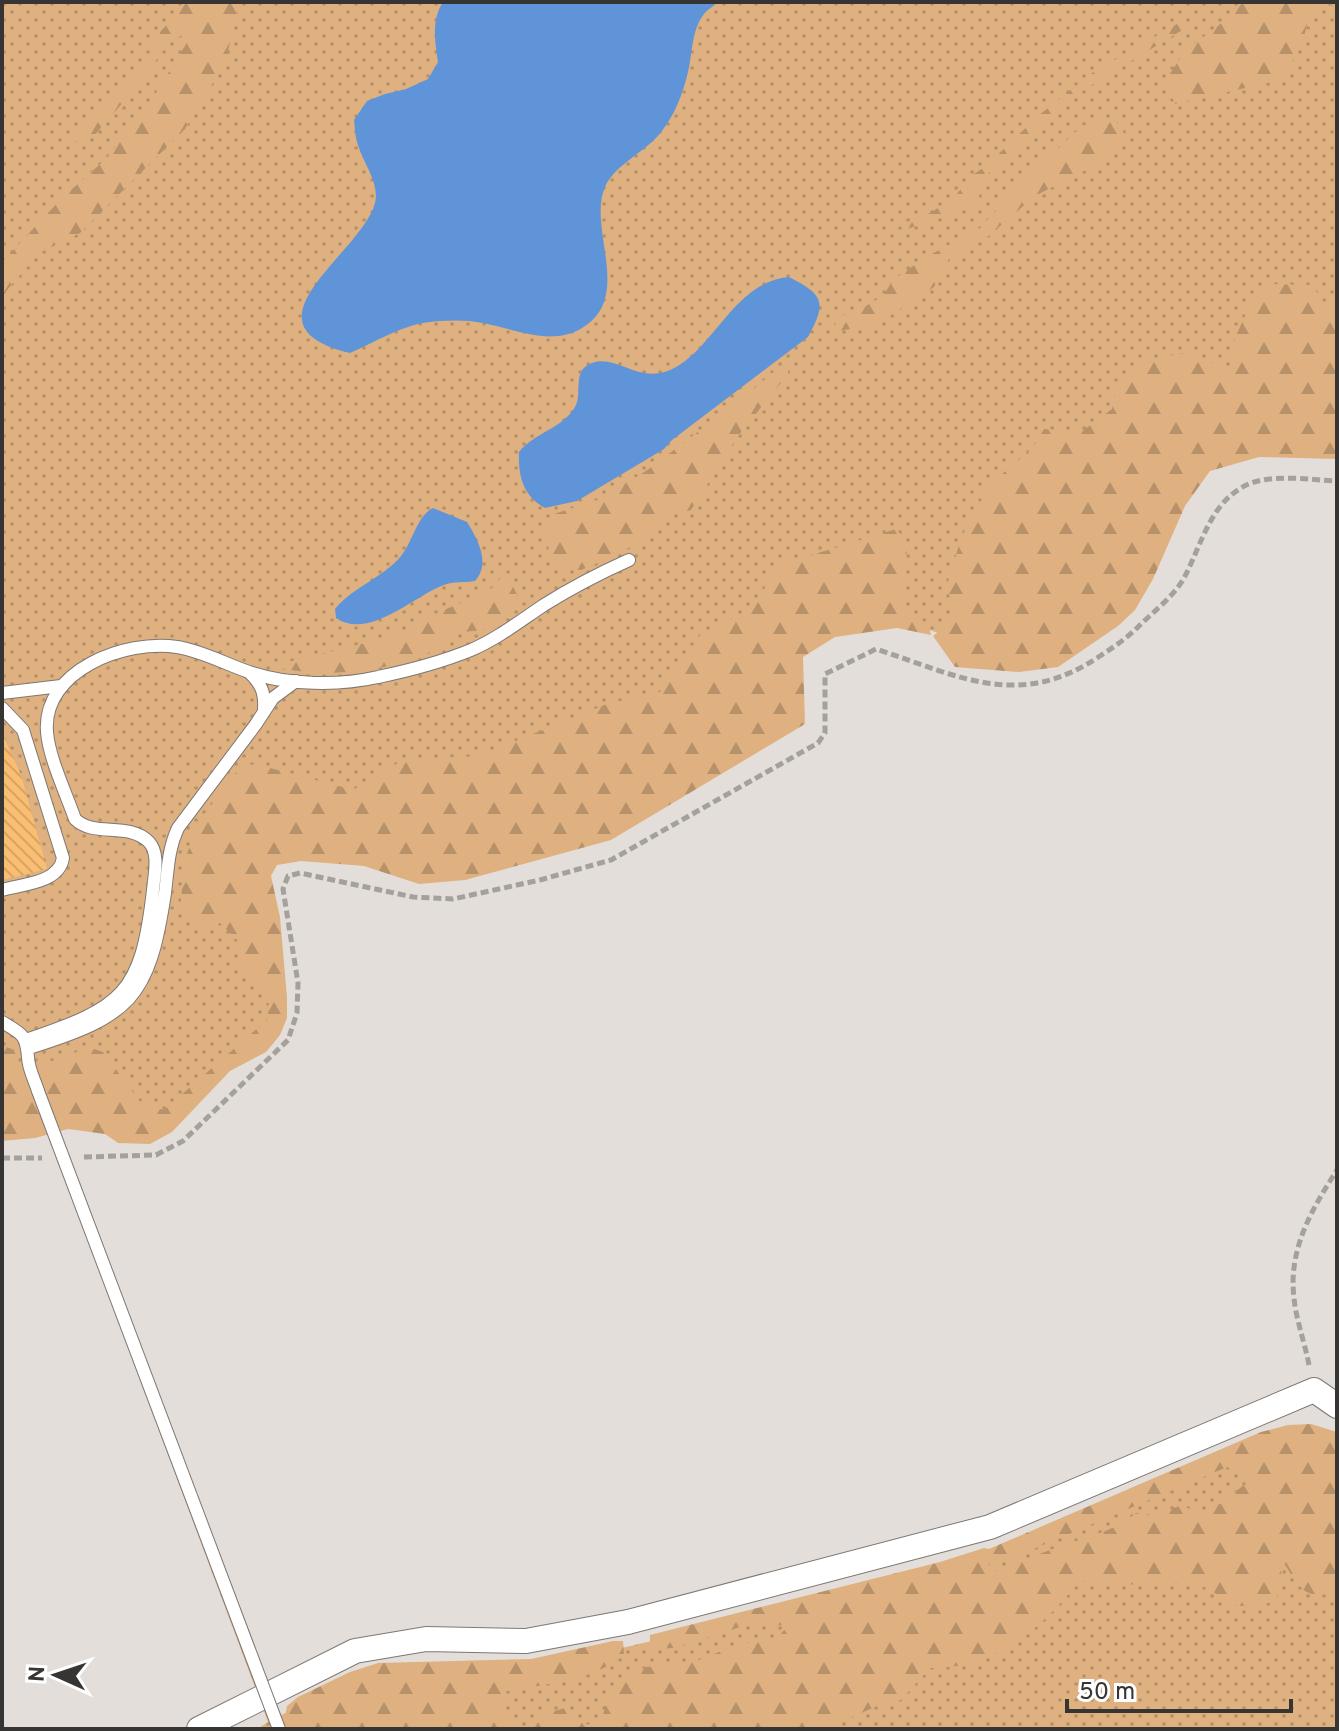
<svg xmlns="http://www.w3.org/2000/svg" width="1339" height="1731" font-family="Overpass,sans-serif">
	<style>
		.grass { fill: url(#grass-dots) }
		.forest { fill: url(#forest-firs); fill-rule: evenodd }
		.water { fill: #5f95d8 }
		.building { fill: url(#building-back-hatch) }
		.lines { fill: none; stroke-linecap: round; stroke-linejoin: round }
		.lane-casing { stroke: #7d7873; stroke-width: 14 }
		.street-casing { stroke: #7d7873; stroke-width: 26 }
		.path { stroke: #a4a09c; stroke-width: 5; stroke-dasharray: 8 4; stroke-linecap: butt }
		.lane { stroke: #fff; stroke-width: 12 }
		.street { stroke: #fff; stroke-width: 24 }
		.lane-bridge-casing { stroke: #7d7873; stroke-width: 14; stroke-linecap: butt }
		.lane-bridge { stroke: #fff; stroke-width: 12 }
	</style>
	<defs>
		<pattern id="grass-dots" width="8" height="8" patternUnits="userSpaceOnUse" patternTransform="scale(2)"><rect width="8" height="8" fill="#dfb180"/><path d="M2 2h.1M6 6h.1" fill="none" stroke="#b69169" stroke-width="1.8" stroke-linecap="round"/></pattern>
		<pattern id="forest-firs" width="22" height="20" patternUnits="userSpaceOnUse" patternTransform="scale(2)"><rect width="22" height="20" fill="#dfb180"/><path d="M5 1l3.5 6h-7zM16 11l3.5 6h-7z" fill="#b69169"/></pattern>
		<pattern id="building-back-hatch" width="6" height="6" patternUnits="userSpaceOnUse" patternTransform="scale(2)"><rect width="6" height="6" fill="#fabe72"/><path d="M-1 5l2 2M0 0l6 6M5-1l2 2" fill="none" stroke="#d7a463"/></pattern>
	</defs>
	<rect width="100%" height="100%" fill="#e3ded9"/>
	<path class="grass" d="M2,2H1337V381L1204,466L969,645L899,618L823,621L571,809L277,858L262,882L271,1028L167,1117L52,1113L281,1715L378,1673L532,1669L973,1566L1262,1445L1337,1480V1729H257L268,1722L25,1072L2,1077Z"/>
	<path class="forest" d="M187,2H240L225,63L185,129L80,233L39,253L2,296V262L63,197L106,159L154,96L193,33L171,39L144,78L93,137L69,143L145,61L161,31Z
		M1243,2H1337V4L1311,9L1302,44L1288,70L1271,82L1175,104L1165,81L1185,51L1232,15Z
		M1177,24L1184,29L1077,94L985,176L976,206L904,230L900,226L932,212L955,196L974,174L986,166L1038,116L1092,73Z
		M1113,117L1128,139L1107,159L1035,196L985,239L950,257L934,287L876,325L837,331L834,318L859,310L883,296L893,280L926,257L979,229L1022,182L1082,126Z
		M1270,284L1312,285L1325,304L1337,302V459L1259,457L1210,471L1185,506L1153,579L1135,610L1118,626L1058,667L1019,672L955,667L933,636L947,625L953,613L947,585L961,538L990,484L1032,449L1044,429L1081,432L1112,409L1118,378L1156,358L1190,352L1230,371L1235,338L1254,296Z
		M788,364V374L738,436L691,510L664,517L650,535L617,555L581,570L563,568L549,551L544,521L554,514L597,500L646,471L744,397L778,368Z
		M896,529L908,543L901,602L929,626L931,635L897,628L835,637L803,657L805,724L611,840L465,880L419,884L364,866L301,861L277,865L271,876L280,917L287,997V1018L280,1035L266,1052L230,1071L172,1132L150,1144L118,1143L105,1134L68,1129L35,1138L2,1141V1045L14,1050L19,1065L58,1060L88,1047L103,1052L141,1103L164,1110L267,1020L269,1004L242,967L241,944L220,923L201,927L186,914L181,901L184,862L199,821L240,767L255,764L353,790L403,760L478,756L607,704L660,692L701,634L755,607L776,566Z
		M506,572L520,601C512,614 498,627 482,630C475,631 464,631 458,634C452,636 448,642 443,645C401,671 328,679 280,668L281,664L385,638L411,628L435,614L490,590Z
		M1311,1424L1337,1432V1591C1302,1603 1299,1584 1281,1559V1578L1277,1598L1260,1607L1229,1605L1209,1588L1181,1583L1114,1585L1080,1581C1039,1630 998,1668 930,1668L901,1700L877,1706L826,1729H526L540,1715L565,1708L584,1725L601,1722L610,1690L646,1667L689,1664L739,1644L777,1638L789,1625L743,1626L675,1648L650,1649V1635L940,1562L984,1548L989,1549L1261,1432L1288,1425ZM1227,1467L1251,1482L1244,1485L1220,1504L1204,1512L1179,1506L1154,1516L1136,1513C1111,1534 1080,1538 1050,1550C1028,1558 1008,1569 985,1573L991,1560L1003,1562Z
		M613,1641H623L624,1655C591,1682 543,1684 502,1692L507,1718L517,1729H285L284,1721L287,1706L298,1697L350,1672L378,1663L531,1659Z"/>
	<path class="water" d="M443,2H718C714,6 707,10 704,14C691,31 693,52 688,72C685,85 680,100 674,112C669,121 661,134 653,141C638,155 613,168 605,187C587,228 634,297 582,328C551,347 515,329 483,323C469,320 454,320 440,321C406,322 380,340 350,353C234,325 362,253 375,203C380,183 363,163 358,145C355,137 355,128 354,120L367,101L385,94L406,89L428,79L438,62C435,42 431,20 443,2Z
		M789,277C824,295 827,302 808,337L672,440L664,449L577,501L545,508C523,496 518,476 519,452C534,433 563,428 575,407C582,396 574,376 585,367C608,349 633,379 660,373C710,363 729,282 789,277Z
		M433,508L467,522C478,540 491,563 475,581C465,583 453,581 444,585C415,595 369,641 336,618L335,609C354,586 383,578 401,556C413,542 416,517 433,508Z"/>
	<path class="building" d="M2,733L21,775L47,869L2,880Z"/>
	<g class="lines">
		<defs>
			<path id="lane" d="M250,673C261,684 265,692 264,709
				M2,693L61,686
				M2,708L23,730L63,858C59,883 23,884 2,890
				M2,1022C22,1034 26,1034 28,1057C28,1068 35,1081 38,1091
				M26,1040C123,1007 141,995 153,890C154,876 160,854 149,842C128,821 94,838 75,819C66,793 49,758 47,732C42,670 126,639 177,647C203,651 227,665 252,673C289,685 339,686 378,677C407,671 444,661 471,650C497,639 520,621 544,605C571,588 600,573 629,560
				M29,1048C130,1016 149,1000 165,893C168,869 168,849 178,828L256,724L273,698L296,681"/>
			<path id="street" d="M199,1729L355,1651L426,1639L526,1641L628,1622L990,1527L1314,1390L1337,1406"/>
		</defs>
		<use href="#lane" class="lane-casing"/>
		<use href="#street" class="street-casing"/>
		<path class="path" d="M84,1157L156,1155L183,1141L288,1040L297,1013L298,983L283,889L288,876L300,873L413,897L453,899L540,880L611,860L818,743L825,733V674L876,649C959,676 1019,711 1100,656C1114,647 1127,638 1138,627C1153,612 1174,596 1184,578C1201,546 1209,507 1241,488C1266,472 1309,480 1337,481
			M2,1158H42
			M1309,1365C1305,1343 1296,1320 1294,1298C1288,1249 1312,1209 1337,1170"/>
		<use href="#lane" class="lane"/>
		<use href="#street" class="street"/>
		<defs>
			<path id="lane-bridge" d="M38,1091L279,1729"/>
		</defs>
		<use href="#lane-bridge" class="lane-bridge-casing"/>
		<use href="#lane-bridge" class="lane-bridge"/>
	</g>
	<rect width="1339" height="1731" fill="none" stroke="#373533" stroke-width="8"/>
	<g transform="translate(56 1675) rotate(273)" stroke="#ffffff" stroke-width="6" paint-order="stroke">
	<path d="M0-6L14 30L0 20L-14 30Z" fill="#373533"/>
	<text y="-12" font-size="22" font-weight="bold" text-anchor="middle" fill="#373533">N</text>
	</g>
	<path d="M1067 1699v12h224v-12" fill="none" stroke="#373533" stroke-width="4"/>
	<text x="1079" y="1699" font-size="24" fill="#373533" stroke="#ffffff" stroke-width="6" paint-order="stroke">50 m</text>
</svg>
